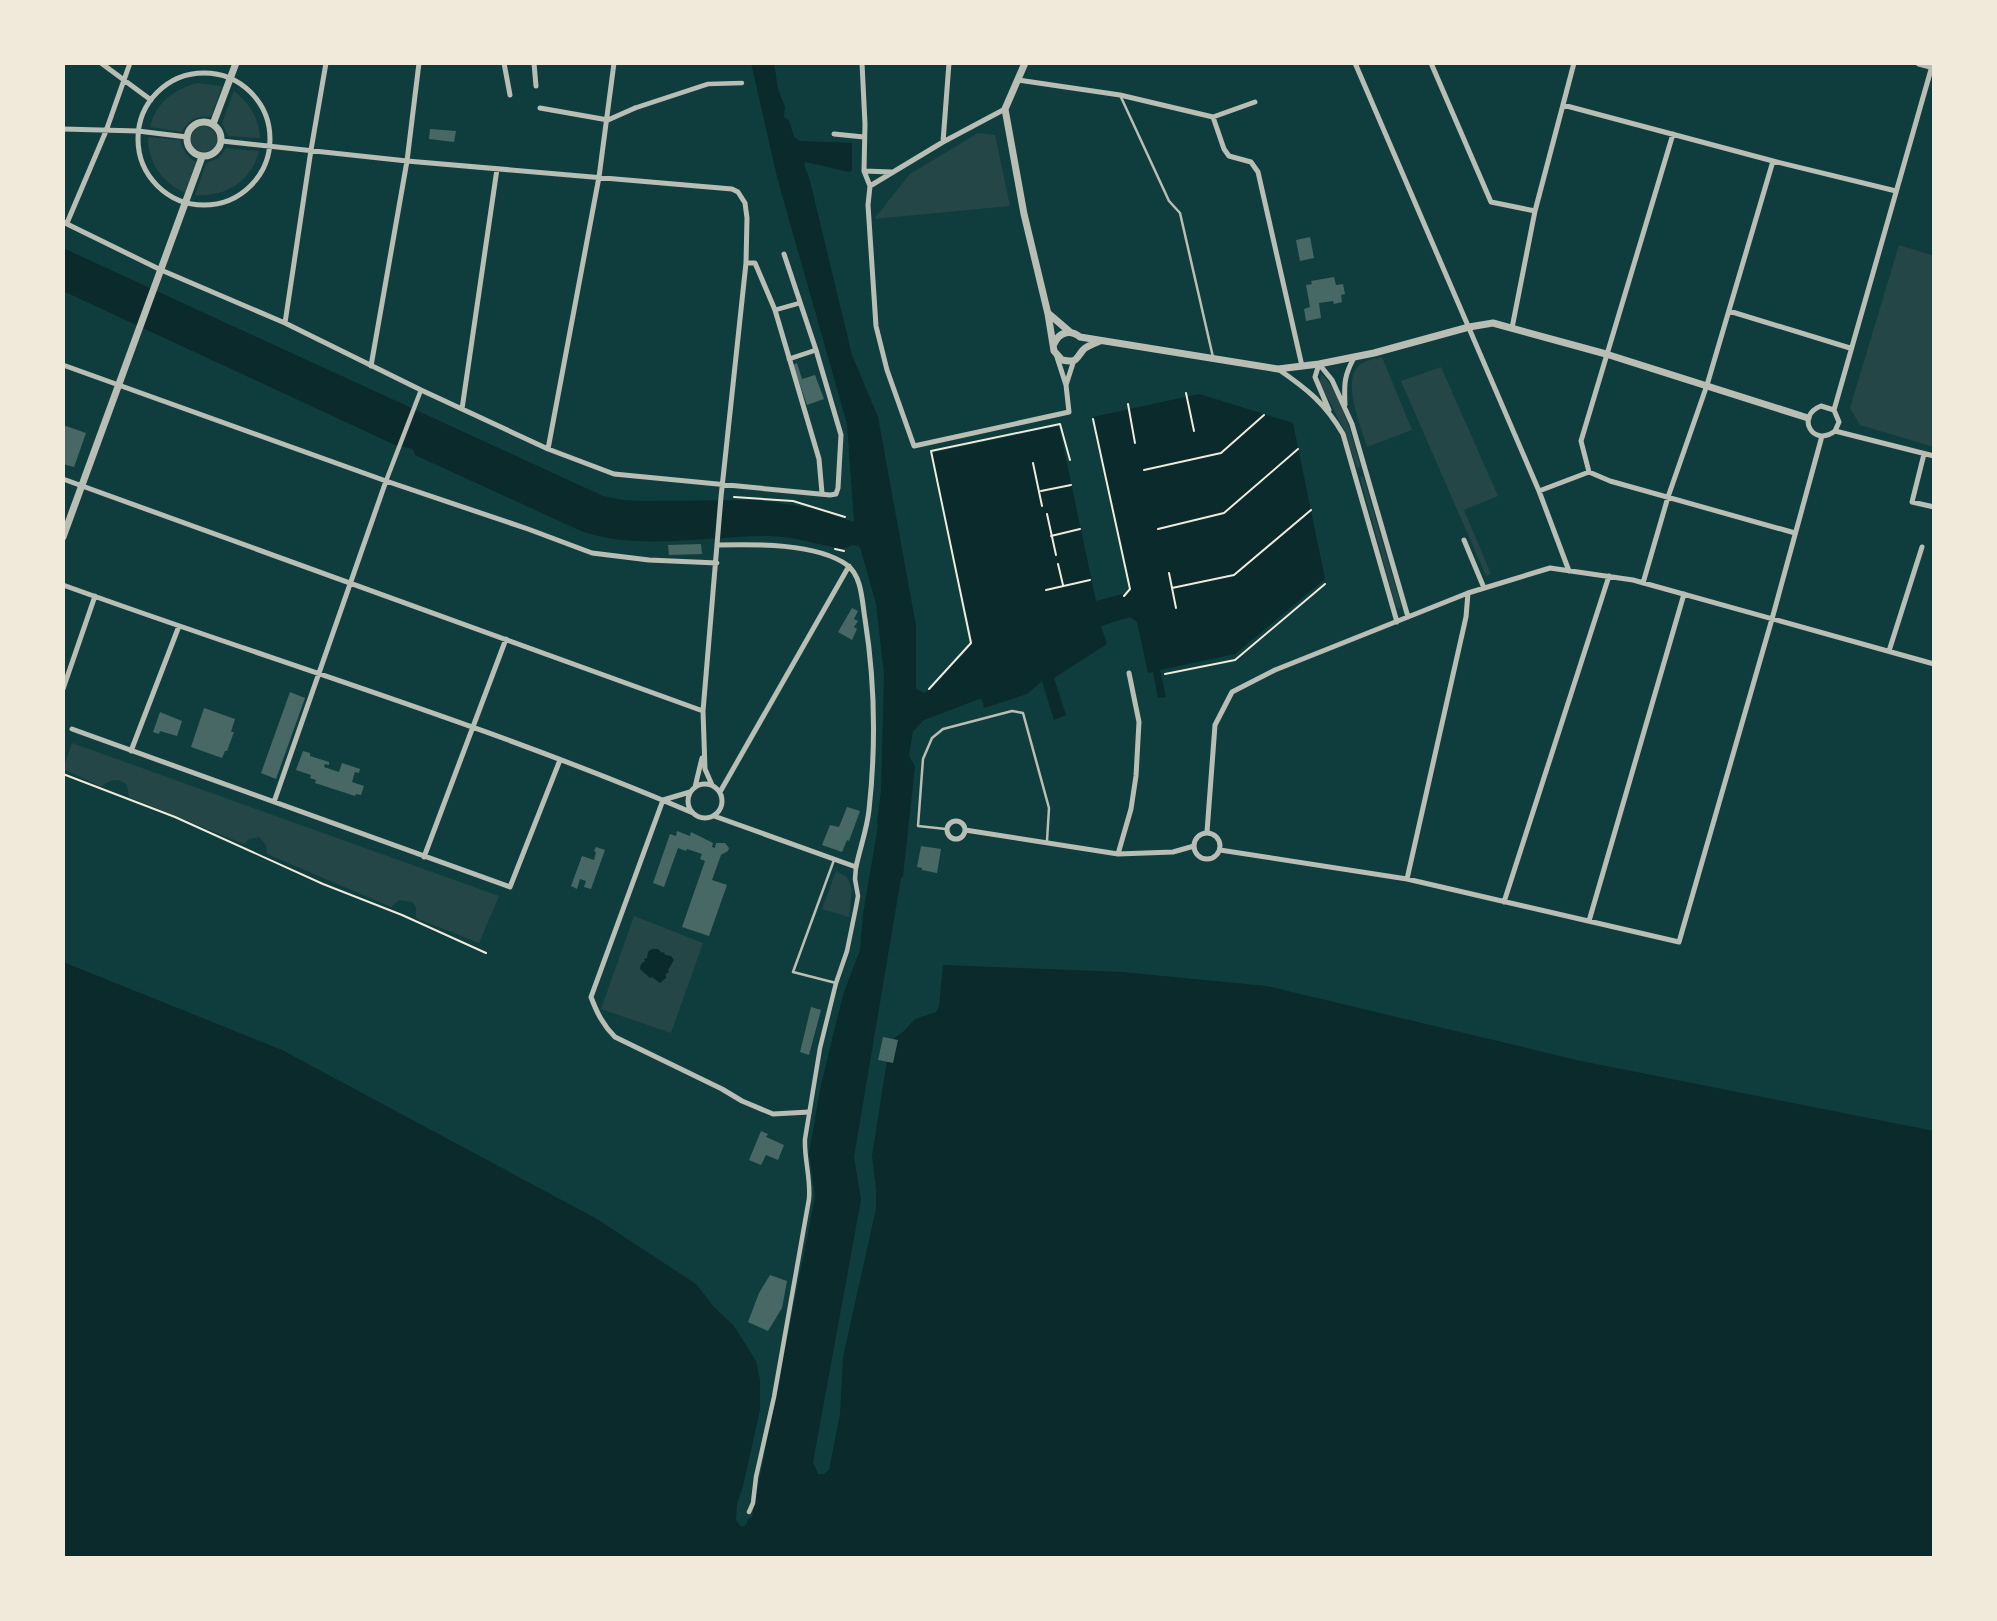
<svg xmlns="http://www.w3.org/2000/svg" width="1997" height="1621" font-family="'Open Sans',sans-serif">
	<style>
		.green { fill: #244646 }
		.water { fill: #0a2a2b }
		.building { fill: #486865 }
		.lines { fill: none; stroke-linecap: round; stroke-linejoin: round }
		.path { stroke: #f1e9da; stroke-width: 2 }
		.service { stroke: #b8beb3; stroke-width: 2.5 }
		.pedestrian { stroke: #b8beb3; stroke-width: 4.5 }
		.minor { stroke: #b8beb3; stroke-width: 5 }
		.tertiary { stroke: #b8beb3; stroke-width: 7 }
	</style>
	<rect width="100%" height="100%" fill="#0f3d3e"/>
	<path class="green" d="M197,83L222,86L211,117C197,115 188,120 182,132L150,127C156,102 174,90 197,83Z
		M234,91C250,104 259,118 260,138L228,136L222,123Z
		M191 139a13 13 0 1 1 26 0a13 13 0 1 1-26 0Z
		M978,133L995,135L1010,206L874,219L910,174Z
		M148,137L181,140C182,150 187,157 196,162L185,193C162,182 148,163 148,137Z
		M226,148L259,151C251,182 226,197 195,195L206,163L219,158Z
		M1899,245L1934,256V447L1860,425L1850,408Z
		M1382,357L1412,430L1367,447C1361,426 1340,378 1361,364C1367,360 1375,359 1382,357Z
		M1441,367L1498,496L1464,510L1491,574L1486,576L1401,381Z
		M1321,374C1340,389 1354,443 1361,467L1357,468L1345,432L1320,383Z
		M1363,476L1401,605L1400,609L1396,607L1360,477Z
		M72,743L499,896L479,943L416,918V907L412,902L399,900L391,907L267,854L266,845L259,837L249,839L244,844L129,797L127,785C119,777 109,779 102,787L63,769Z
		M836,871L847,877L852,889L849,917L822,909Z
		M634,916L703,943L671,1033L601,1009Z"/>
	<path class="water" d="M751,63H774L778,89L785,107L784,117L789,120L794,137L800,141L852,143V170L849,172L806,162L804,164L810,181L852,355L878,417L916,626V689L924,693L929,690L973,643L931,453L1059,426L1096,601L1130,592L1093,417L1199,394L1293,423L1325,579L1235,654L1160,670L1166,697L1158,698L1153,672L1148,673L1137,622L1130,617L1101,626L1107,644L1054,678L1066,715L1054,720L1042,681L1027,694L984,708L982,700L979,699L924,720L913,731L909,756L915,766L903,876L901,878L854,1157L861,1200L813,1462L818,1474H824L829,1470L840,1414L843,1357L876,1209V1189L872,1156L890,1041L903,1032L915,1019L936,1012L939,1006L943,965L1122,972L1267,986L1581,1061L1934,1131V1558H63V962L282,1050L597,1219L696,1284L714,1307L734,1326L756,1361L760,1380V1410L743,1486L737,1504L736,1520L741,1527L746,1525L748,1519L752,1517L815,1197L809,1153L820,1090L836,1023L844,992L860,950L863,914L878,826L877,822L881,791L884,674L876,604L860,547L853,545L843,549C819,545 793,536 769,536C709,536 637,551 581,531L415,455L413,449L395,445L63,291V248L603,496L623,500L642,501L759,500L811,508L854,522L847,424L778,181Z
		M652,949H658L662,953L664,952L665,955L671,956L674,960L668,970L669,972L666,974V978L660,983L652,977L650,978L640,969L641,964L645,961L644,959L647,958L648,952Z"/>
	<path class="building" d="M430,129L456,131L454,142L429,139Z
		M1310,237L1314,258L1300,261L1296,240Z
		M1334,277L1336,285L1343,284L1345,294L1341,295L1342,302L1334,304L1333,301L1319,303L1321,318L1306,321L1304,309L1310,307L1306,285L1312,284L1311,281Z
		M797,363L802,379L815,375L824,399L807,405L793,365Z
		M63,425L86,433L74,467L63,464Z
		M701,544L702,554L669,555L668,545Z
		M852,608L858,611L854,619L858,621L854,627L857,629L852,640L838,632Z
		M290,692L305,698L276,779L261,773Z
		M204,708L235,719L231,732H234L227,751H225L222,758L191,747Z
		M160,712L182,721L177,736L160,731L159,734L153,732Z
		M303,751L310,753V756L329,762V765L325,764L324,767L339,772L342,763L360,769L359,773L355,772L352,782L364,786L361,795L356,794L355,796L315,783L316,780L310,778L311,775L296,770Z
		M847,807L860,811L849,841L847,840L842,852L822,845L830,825L839,827Z
		M677,831L690,836L691,832L713,843L712,847L715,848L716,843H725L729,848L728,851L721,855L712,880L727,885L709,936L682,927L705,861L700,859L702,854L687,849L686,851L678,848L664,887L653,883L670,834L676,836Z
		M921,846L941,849L937,873L922,870V868L917,867Z
		M596,847L605,850L591,889L584,887L586,881L580,879L577,889L571,886L582,856L594,860L596,852L594,851Z
		M811,1007L821,1010L809,1055L800,1052Z
		M883,1037L898,1040L893,1063L878,1060Z
		M761,1131L768,1134L766,1137L784,1145L778,1160L766,1155L761,1165L749,1160Z
		M770,1275L787,1281L782,1308L768,1331L748,1322L759,1293Z"/>
	<g class="lines">
		<path class="path" d="M1186,393L1194,431
			M1128,404L1135,443
			M1093,419L1130,589L1124,596
			M1033,463L1042,506
			M1144,470L1221,453L1264,415
			M1041,491L1071,485
			M734,497L793,501L845,517
			M1047,514L1056,555
			M1158,529L1224,513L1298,449
			M1051,536L1080,529
			M835,549L844,551
			M1058,564L1063,585
			M1169,573L1176,608
			M1172,588L1234,575L1311,510
			M1046,590L1090,580
			M1165,674L1235,660L1325,584
			M929,689L971,643L931,451L1060,424L1070,460
			M63,774L175,817L323,884L402,915L486,953"/>
		<path class="service" d="M1120,95L1169,201L1180,213L1213,357
			M946,829L918,826L923,759L932,738L943,729L1012,711L1023,713L1049,808L1047,841
			M834,860L793,972L836,983"/>
		<path class="pedestrian" d="M635,108L708,84L742,83
			M775,310L800,303
			M789,359L816,350
			M386,481L421,390
			M749,1512L753,1503L756,1477L774,1397L809,1199C811,1179 804,1159 805,1139L820,1048L836,983L847,951L856,907L858,896L855,879L856,867"/>
		<path class="minor" d="M101,63L151,100
			M504,63L510,95
			M534,63L536,86
			M862,63L865,124L864,171L870,186L868,205L876,326L887,370L914,446L1069,412L1066,385L1056,354
			M1355,63L1539,491L1569,571
			M1431,63L1491,202L1535,211
			M138 139a66 66 0 1 1 132 0a66 66 0 1 1-132 0Z
			M1018,80L1120,95L1213,117L1255,102
			M1563,105L1773,161L1896,191
			M540,108L608,120L635,108
			M1213,117L1224,149L1229,156L1251,162L1258,172L1302,366
			M63,129L138,131L187,137
			M834,134L864,137
			M222,141L407,161L732,189L738,192L745,203L747,218L746,263L721,497L703,711L705,769L712,785
			M943,142L949,63
			M864,171L891,172
			M870,186L943,142L1005,109
			M63,222L161,270L285,323L421,390L548,449L614,474L830,495L836,494L838,488L841,435L816,350L784,254
			M67,223L106,131L130,63
			M746,263H755L775,310L819,459L822,493
			M1729,311L1850,348
			M285,323L311,150L326,63
			M1512,328L1535,211L1574,63
			M1319,364L1332,380L1352,424L1408,617
			M1319,364L1315,377L1329,410
			M63,365L386,481L528,529L592,553L649,560L717,563
			M371,366L407,161L419,63
			M1278,369C1307,389 1325,403 1343,434L1397,622
			M1066,385L1074,360
			M1345,405C1344,384 1344,375 1355,356
			M462,409L497,169
			M1834,410L1932,66
			M1835,431L1839,422L1834,410L1821,406C1795,416 1813,448 1835,431L1934,456
			M548,449L599,177L614,63
			M1924,454L1912,502L1934,507
			M1589,472L1581,441L1673,134
			M63,479L703,711
			M1539,491L1589,472L1610,481L1795,533
			M1464,540L1484,588
			M1643,583L1668,497L1707,385L1773,161
			M63,585C273,661 488,725 693,813
			M1889,651L1922,547
			M63,689L95,596
			M72,729L510,887L560,760
			M131,751L179,626
			M688 801a17 17 0 1 1 34 0a17 17 0 1 1-34 0Z
			M695,787L702,758
			M720,792L849,566
			M663,800L591,997C597,1013 603,1025 615,1037L722,1089L742,1101L773,1114L809,1112
			M663,800L690,792
			M274,802L386,481
			M714,816L856,867C860,848 867,829 869,810C876,746 875,682 865,619C862,601 862,576 847,565C817,543 753,544 717,545
			M947 830a9 9 0 1 1 18 0a9 9 0 1 1-18 0Z
			M965,830L1118,854L1173,852L1194,846
			M1207,832L1215,725L1232,692L1275,670L1468,593L1550,568L1633,580L1934,664
			M1194 846a13 13 0 1 1 26 0a13 13 0 1 1-26 0Z
			M1220,850L1407,879L1679,942L1772,619L1822,436
			M1118,854L1131,809L1136,776L1139,722L1129,673
			M424,857L506,639
			M1407,879L1466,617L1468,593
			M1504,902L1609,576
			M1589,921L1684,594"/>
		<path class="tertiary" d="M1025,63L1005,109L1024,214L1048,314L1054,351L1062,360C1077,363 1075,360 1083,350C1086,346 1095,343 1100,341
			M1919,63L1934,67
			M187 139a17 17 0 1 1 34 0a17 17 0 1 1-34 0Z
			M213,124L236,63
			M1049,314L1070,332
			M1054,344C1059,332 1070,329 1080,337L1278,369L1319,364L1374,353L1469,327L1493,323L1606,354L1808,418
			M63,537L202,157"/>
	</g>
	<rect width="1997" height="1621" fill="none" stroke="#f1e9da" stroke-width="130"/>
</svg>
